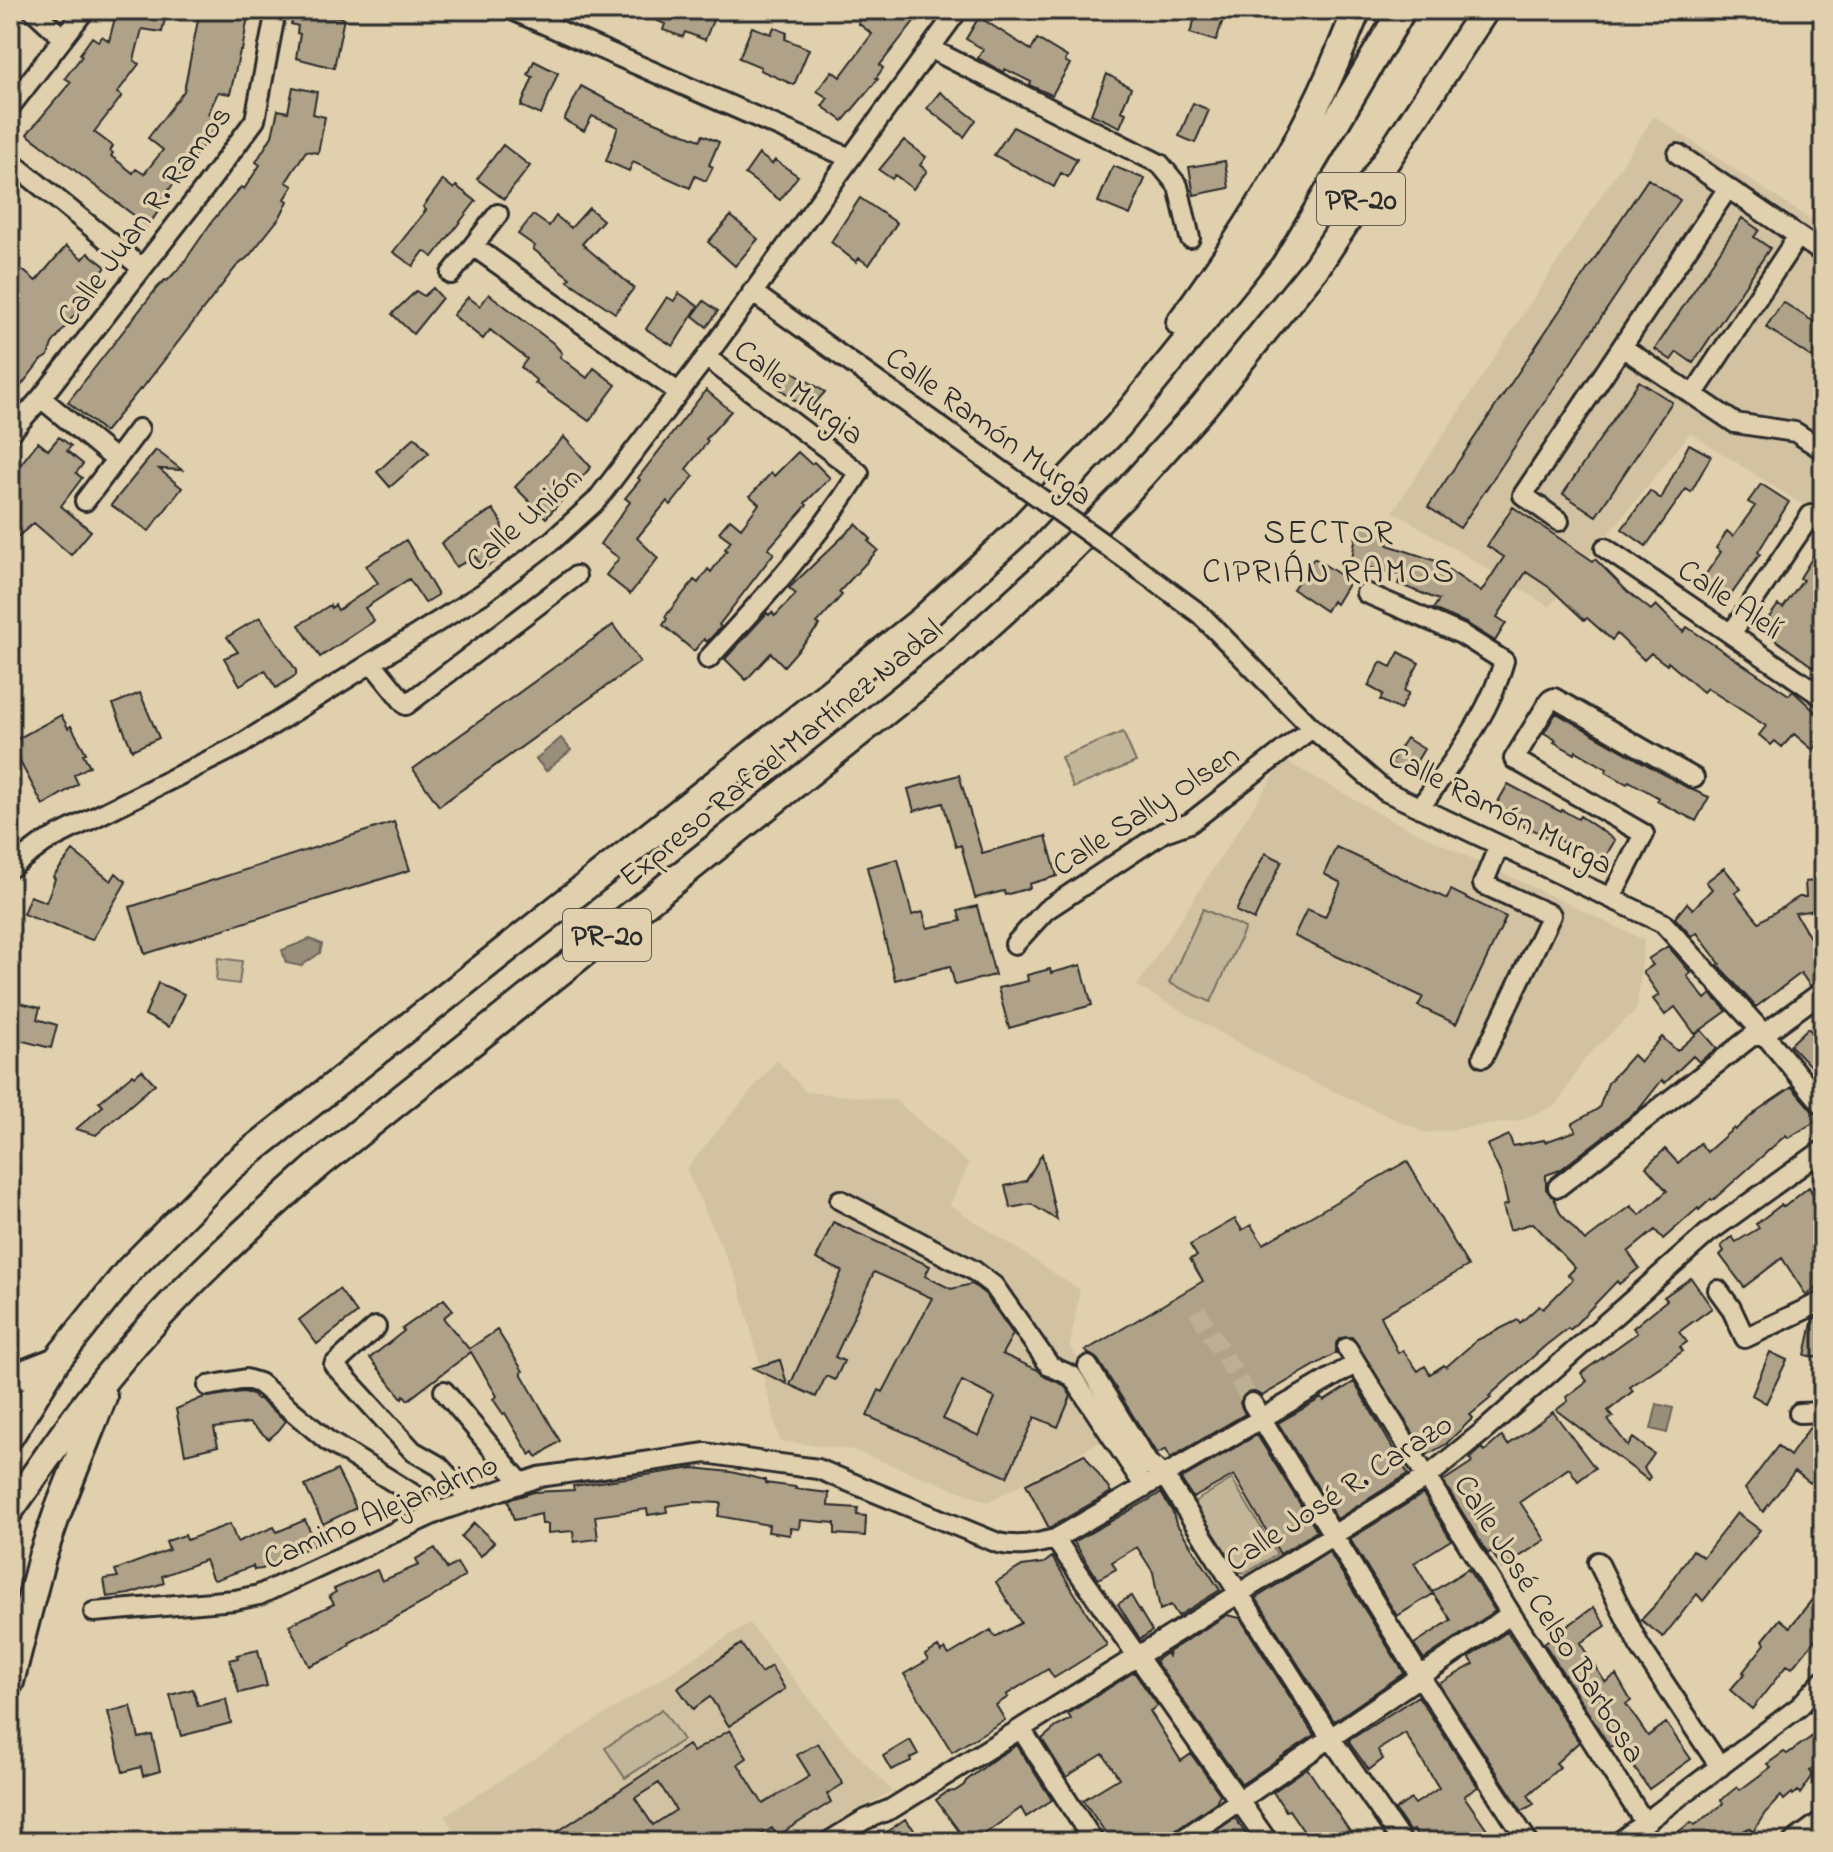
<svg xmlns="http://www.w3.org/2000/svg" width="1833" height="1852" font-family="'Indie Flower',sans-serif">
	<style>
		.built { fill: #d2c2a2 }
		.green { fill: #c3b598; stroke: #777062; stroke-width: 2 }
		.water { fill: #988e7a; stroke: #6c665a; stroke-width: 2 }
		.building { fill: #afa289; stroke: #2b2b2b; stroke-width: 2; fill-rule: evenodd }
		.lines { fill: none; stroke-linecap: round; stroke-linejoin: round }
		.minor-tunnel { stroke: #bdaf93; stroke-width: 18; stroke-dasharray: 18 9; stroke-linecap: butt }
		.minor-casing { stroke: #2b2b2b; stroke-width: 24 }
		.highway-casing { stroke: #2b2b2b; stroke-width: 32 }
		.minor { stroke: #e1d0ad; stroke-width: 18 }
		.highway { stroke: #e1d0ad; stroke-width: 26 }
		.minor-bridge-casing { stroke: #2b2b2b; stroke-width: 24; stroke-linecap: butt }
		.minor-bridge { stroke: #e1d0ad; stroke-width: 18 }
		.labels { text-anchor: middle; stroke-width: 7; stroke-linejoin: round; paint-order: stroke }
		.shield { fill: #e1d0ad; stroke: #625c52; stroke-width: 2 }
		.shield-label { font-size: 30px; font-weight: bold; fill: #2b2b2b }
		.street-label { font-size: 32px; fill: #2b2b2b; stroke: #e1d0ad }
		.neighbourhood-label { font-size: 34px; letter-spacing: 2px; fill: #2b2b2b; stroke: #e1d0ad }
	</style>
	<rect width="100%" height="100%" fill="#e1d0ad"/>
	<filter id="ink" filterUnits="userSpaceOnUse"><feTurbulence type="fractalNoise" baseFrequency=".0125" numOctaves="2"/><feDisplacementMap in="SourceGraphic" scale="16" xChannelSelector="R" yChannelSelector="G"/><feConvolveMatrix kernelMatrix="1 2 1 2 8 2 1 2 1" color-interpolation-filters="sRGB"/></filter>
	<g filter="url(#ink)">
		<path class="built" d="M1654,116L1823,228V518L1690,433L1550,607L1393,511Z
			M1284,760L1391,820L1644,940L1637,1009L1585,1058L1557,1105L1519,1121L1425,1133L1287,1070L1137,986Z
			M777,1060L806,1092L895,1100L969,1164L950,1205L1080,1290L1070,1346L1120,1431L988,1502L852,1450L780,1441L739,1285L686,1169Z
			M749,1623L833,1728L892,1791L802,1842H463L444,1816Z"/>
		<path class="green" d="M1123,732L1136,762L1073,788L1061,757Z
			M1203,909L1245,928L1211,1002L1169,983Z
			M218,958L242,961L239,984L216,981Z
			M1232,1479L1277,1554L1246,1573L1234,1571L1192,1503Z
			M662,1709L683,1740L625,1778L605,1748Z"/>
		<path class="water" d="M561,738L571,750L546,771L536,759Z
			M310,939L322,944L320,953L301,966L286,963L282,950Z
			M1657,1404L1673,1408L1667,1433L1651,1429Z"/>
		<path class="building" d="M117,10H149L166,14L162,32L142,29L134,60L139,64L117,93L122,96L94,132L113,146L110,151L113,153L111,156L133,173L136,169L144,174L163,150L148,138L184,91L200,10H249L242,51H240L230,94L218,92L208,114L218,122L216,125L218,126L168,191L171,193L148,226L27,134L71,82L65,78L82,56L80,54L92,37L98,41L102,36L109,41Z
			M294,10H338L335,16L343,18V23L334,68L296,58L300,34L297,33L298,26L291,24Z
			M632,10H717L705,40L685,32L683,37L663,30L665,24Z
			M868,10H901L915,20L880,65L883,68L876,78L878,79L843,121L822,106L828,98L817,91L832,71L840,77L872,34L858,23Z
			M1198,10H1226L1216,41L1190,33Z
			M979,17L1031,50L1037,39L1067,57L1065,61L1070,64L1052,95L1029,85L1031,82L1005,69L1003,72L978,58L983,49L966,39Z
			M752,27L771,34L774,27L787,33L785,39L809,49L794,85L760,70L761,67L739,58Z
			M534,61L558,73L541,115L521,106L533,77L528,75Z
			M1107,74L1131,88L1121,111L1126,113L1120,127L1091,114Z
			M581,86L620,107L672,129L700,140L703,135L719,142L709,165L713,167L706,181L695,176L690,188L633,162L629,171L606,161L618,127L592,116L584,131L564,120Z
			M293,87L317,92L313,114L325,117L318,153L306,151L286,182L293,186L285,199L288,201L280,217L249,256L236,267L141,390L140,389L105,432L68,402L157,288L165,280L167,281L182,265L213,220L241,187L244,189L260,165L256,162L272,136L278,110L288,112Z
			M940,92L976,120L964,137L927,108Z
			M1193,103L1209,110L1195,143L1179,136Z
			M1013,127L1077,159L1068,177L1061,173L1054,187L994,155Z
			M904,140L926,157L920,165L927,171L913,189L895,175L892,179L879,170Z
			M503,145L530,166L504,199L477,179Z
			M759,154L772,164L775,160L798,176L780,200L745,174Z
			M1225,161L1229,188L1194,195L1189,167Z
			M1113,166L1145,179L1130,215L1098,202Z
			M1648,179L1680,200L1460,528L1428,507Z
			M443,180L454,189L456,186L476,201L433,257L424,251L413,266L393,252L426,210L423,207Z
			M860,198L897,223L869,265L859,258L856,262L831,242Z
			M589,208L603,220L582,244L634,288L615,313L568,281L570,278L533,249L535,246L518,234L533,215L549,226L556,216L571,228Z
			M731,216L758,239L735,266L708,242Z
			M1742,218L1759,230L1754,237L1770,248L1693,363L1677,352L1671,360L1655,349Z
			M66,246L83,259L88,253L106,267L95,282L99,283L52,344L48,356L41,360L10,400V260L36,281Z
			M433,288L442,298L413,334L392,314L416,291L424,296Z
			M679,293L698,306L673,346L646,329L667,297L674,301Z
			M489,294L553,343L562,353L560,357L587,378L594,368L616,385L589,421L535,383L537,381L521,367L527,359L490,330L483,339L453,315L468,297L480,306Z
			M704,301L718,311L707,327L693,316Z
			M1783,302L1823,328V365L1766,327Z
			M790,370L825,392L808,411L777,386Z
			M1639,381L1672,402L1596,516L1563,494Z
			M706,390L731,411L706,439L708,441L686,469L694,476L690,481L671,505L667,501L637,538L658,558L630,594L606,575L619,558L600,544L630,502L625,498L640,480L638,478Z
			M59,437L71,446L67,451L83,464L76,473L82,478L61,506L91,531L71,555L34,523L10,543V478L38,442L48,450Z
			M415,437L429,453L390,487L377,472Z
			M564,437L591,467L546,518L515,487Z
			M1689,444L1711,456L1691,492L1686,489L1646,546L1622,529L1650,491L1661,499Z
			M156,450L182,470L159,469L182,488L149,531L111,505Z
			M798,452L811,464L814,462L830,478L805,503L807,505L768,549L774,553L719,625L721,627L707,642L704,639L694,651L663,625L667,619L665,617L694,580L698,583L708,569L711,572L727,550L725,549L731,541L719,532L730,519L741,528L759,504L750,496L771,473L774,476Z
			M1761,484L1789,502L1758,552L1760,554L1723,606L1697,587L1721,552L1716,548L1727,531L1733,536L1755,506L1748,502Z
			M1513,507L1593,561L1595,559L1627,591L1651,610L1656,605L1683,632L1687,627L1789,695L1793,691L1823,719V738L1813,750L1794,734L1782,747L1775,741L1771,745L1759,735L1766,726L1707,688L1703,692L1668,662L1667,665L1651,653L1644,660L1617,634L1612,640L1587,618L1584,620L1550,588L1526,572L1497,617L1506,623L1495,641L1466,623L1433,609L1439,600L1398,584L1402,575L1351,564L1358,523L1391,533L1388,545L1436,561L1481,592L1504,557L1487,546Z
			M493,509L501,521L503,537L499,539L504,547L497,554L498,559L484,568L475,557L456,567L441,543Z
			M856,524L871,539L868,541L878,550L839,592L842,595L817,623L820,625L784,666L771,653L746,680L725,659L767,613L769,615L772,612L775,616L796,594L789,588Z
			M406,540L438,595L425,603L409,579L365,608L374,621L320,657L299,625L330,605L331,608L335,605L338,610L378,583L366,566Z
			M1823,540V674L1766,633L1773,624L1767,620L1778,605L1783,608L1803,580L1800,578Z
			M1314,558L1350,581L1336,604L1332,601L1326,611L1293,589Z
			M260,617L296,670V675L276,688L265,670L240,685L224,658L238,652L227,637Z
			M613,625L640,662L439,806L413,769Z
			M1399,652L1419,663L1404,691L1409,693L1400,710L1380,700L1383,694L1368,686L1381,662L1391,667Z
			M140,693L159,738L132,750L113,704Z
			M1556,713L1688,788L1709,797L1696,821L1657,801L1659,798L1629,781L1627,784L1606,772L1607,769L1576,751L1575,754L1554,742L1556,740L1544,733Z
			M61,715L68,728L71,726L86,753L83,754L90,766L74,775L78,784L43,805L10,743Z
			M1406,738L1424,749L1409,774L1390,763Z
			M959,775L982,853L1046,836L1057,876L1029,884L1030,888L1005,895L1004,891L975,898L961,845L956,847L943,803L914,811L908,789Z
			M1508,784L1561,812L1562,810L1578,819L1580,816L1615,840L1602,863L1549,835L1547,838L1532,829L1531,831L1495,807Z
			M394,822L410,870L145,954L130,907Z
			M1336,847L1447,899L1451,890L1506,917L1456,1024L1418,1006L1423,997L1294,936L1307,909L1325,917L1341,883L1324,874Z
			M73,851L111,881L116,873L126,882L92,940L23,914L30,896L46,902L55,879L53,877Z
			M1265,853L1282,861L1254,920L1236,911Z
			M898,859L912,915L923,912L927,928L961,921L958,911L977,906L995,975L955,985L950,966L895,980L867,867Z
			M1724,868L1741,889L1735,893L1759,922L1799,897H1806L1805,882L1823,880V909L1795,913L1818,951L1823,948V979L1810,986L1801,973L1756,1007L1718,965L1720,964L1697,933L1691,936L1675,918L1687,903L1693,909L1712,889L1706,882Z
			M1668,946L1691,973L1687,976L1705,999L1711,994L1727,1011L1695,1034L1675,1007L1665,1015L1653,999L1659,995L1643,972L1653,965L1648,959Z
			M1081,965L1092,1005L1009,1028L998,988L1028,981L1027,975L1050,969L1051,973Z
			M158,983L184,994L169,1027L145,1015Z
			M20,1003L40,1008L37,1019L57,1025L51,1048L19,1040L20,1026L15,1024Z
			M1808,1028L1823,1044V1086L1813,1074L1816,1072L1790,1045Z
			M1701,1030L1717,1048L1699,1062L1693,1056L1665,1083L1662,1080L1639,1109L1560,1170L1546,1175V1189L1554,1198L1560,1213L1585,1241L1631,1206L1640,1215L1667,1191L1646,1167L1665,1149L1678,1163L1700,1143L1707,1152L1734,1128L1735,1130L1758,1110L1792,1087L1814,1113L1823,1117L1788,1138L1786,1135L1712,1201L1711,1199L1699,1210L1698,1208L1663,1239L1655,1230L1628,1252L1639,1268L1619,1284L1617,1281L1570,1330L1568,1328L1545,1346L1489,1396L1491,1398L1470,1415L1473,1418L1446,1444L1427,1455L1352,1337L1340,1338L1336,1343V1353L1262,1396L1252,1391L1245,1393L1240,1403L1245,1414L1170,1458L1166,1449L1157,1454L1098,1360L1085,1351L1203,1281L1190,1259L1197,1256L1190,1245L1235,1219L1242,1230L1251,1225L1263,1244L1407,1161L1468,1266L1381,1316L1398,1353L1403,1350L1418,1371L1425,1366L1430,1374L1444,1365L1446,1367L1477,1340L1518,1320L1520,1323L1539,1306L1543,1309L1573,1279L1568,1275L1575,1268L1533,1223L1510,1230L1503,1206L1508,1204L1501,1174L1487,1145L1509,1135L1513,1146L1544,1140L1545,1142L1576,1131L1572,1124L1599,1108L1608,1083L1633,1055L1640,1062L1662,1037L1677,1051Z
			M142,1070L155,1084L96,1135L76,1129L103,1106L99,1102L133,1074L135,1076Z
			M1042,1154L1057,1220L1031,1204L1010,1208L1009,1202L1005,1186L1026,1181Z
			M1809,1187L1823,1214V1250L1814,1256L1823,1271V1282L1806,1295L1782,1258L1744,1287L1720,1255L1724,1251L1721,1246L1732,1237L1736,1242L1759,1228L1756,1224L1781,1205L1784,1207Z
			M833,1222L930,1266L925,1276L951,1289L972,1284L985,1294L1013,1334L1002,1354L1038,1370L1045,1377L1064,1385L1071,1396L1058,1427L1035,1417L1007,1477L867,1416L879,1390L883,1392L932,1298L874,1272L835,1357L844,1361L835,1380L826,1376L816,1397L790,1385L842,1271L816,1259ZM962,1381L995,1398L979,1436L943,1419Z
			M1691,1278L1712,1308L1679,1332L1687,1342L1680,1347L1683,1351L1630,1387L1633,1391L1608,1411L1613,1417L1608,1420L1628,1446L1633,1438L1654,1454L1644,1468L1650,1477L1648,1480L1556,1410L1568,1401L1566,1397L1587,1381L1581,1373L1637,1333L1633,1328L1667,1300L1664,1297Z
			M339,1289L357,1313L317,1344L299,1320Z
			M444,1299L453,1310L443,1318L469,1349L497,1330L523,1371L521,1373L560,1441L537,1457L534,1452L530,1455L505,1413L503,1414L493,1399L497,1396L471,1352L408,1400L404,1395L402,1398L370,1358L404,1331L402,1329Z
			M1823,1314V1359L1805,1355L1813,1319Z
			M1770,1352L1787,1360L1766,1403L1752,1395Z
			M780,1360L787,1384L753,1368Z
			M1354,1382L1408,1474L1337,1519L1278,1423L1322,1398L1324,1401Z
			M243,1392L253,1394L256,1399H259L286,1421L278,1431L269,1439L249,1423L214,1428L218,1446L185,1454L176,1409L204,1397Z
			M1553,1412L1595,1468L1578,1481L1569,1468L1520,1502L1545,1540L1502,1568L1491,1551L1488,1554L1443,1481L1472,1462L1470,1459L1482,1448L1485,1451L1502,1436L1508,1445Z
			M1810,1427L1823,1437V1469L1810,1483L1795,1471L1763,1512L1745,1489L1778,1446L1790,1456Z
			M1257,1435L1317,1531L1280,1554L1234,1475L1193,1498L1181,1479Z
			M1084,1454L1111,1492L1049,1528L1026,1484Z
			M693,1468L731,1472L765,1480V1483L796,1487L795,1489L829,1493L828,1506L858,1508L857,1515L866,1516L865,1536L835,1534V1523L800,1520L799,1529L790,1528V1535L768,1532L769,1525L718,1516L721,1503L695,1502L666,1506L667,1512L648,1515L647,1509L595,1516L598,1539L574,1542L573,1531L548,1533V1524H542L541,1514L514,1520L508,1500L534,1492L574,1490L573,1486Z
			M337,1470L356,1508L323,1524L305,1486Z
			M1161,1493L1172,1511L1176,1523L1220,1590L1178,1616L1171,1605L1160,1610L1153,1572L1137,1547L1112,1562L1116,1569L1098,1579L1074,1542Z
			M1423,1494L1451,1540L1414,1563L1433,1594L1397,1616L1350,1539Z
			M1737,1513L1760,1530L1703,1601L1697,1594L1663,1637L1641,1620L1658,1602L1693,1550L1703,1557Z
			M305,1520L316,1544L262,1569L254,1570L253,1566L215,1580L212,1578L205,1560L162,1576L164,1583L129,1594L107,1597L104,1579L118,1577L115,1570L169,1550L166,1542L170,1540L185,1535L187,1540L230,1524L237,1542L274,1527L277,1532Z
			M474,1523L494,1542L481,1556L461,1537Z
			M435,1548L447,1569L457,1563L465,1576L428,1600L349,1643L350,1645L335,1655L309,1666L289,1625L334,1604L329,1596L336,1592L334,1589L377,1570L382,1581L419,1565L416,1559Z
			M1329,1552L1404,1673L1334,1721L1256,1598Z
			M1052,1557L1107,1645L1054,1678L1048,1669L1006,1695L1008,1697L996,1705L1005,1720L952,1752L904,1674L928,1660L925,1655L938,1647L941,1652L945,1649L949,1655L991,1630L995,1637L1021,1623L996,1582L1022,1566L1044,1563Z
			M1468,1569L1495,1611L1424,1659L1414,1644L1451,1620L1432,1592Z
			M1823,1586V1630L1792,1668L1787,1665L1752,1709L1730,1690L1745,1673L1743,1672L1765,1644L1763,1640L1780,1619L1790,1627Z
			M1131,1596L1152,1631L1140,1639L1118,1604Z
			M1594,1607L1606,1626L1580,1643L1605,1682L1616,1675L1631,1701L1626,1704L1648,1736L1666,1723L1691,1759L1649,1789L1618,1744L1610,1747L1544,1643Z
			M1227,1615L1240,1618L1314,1735L1242,1784L1155,1661L1166,1653L1169,1658L1168,1652Z
			M1507,1632L1579,1742L1556,1763L1560,1767L1528,1795L1534,1804L1522,1811L1439,1684L1474,1664L1469,1657Z
			M741,1644L761,1673L771,1666L785,1689L729,1726L710,1697L693,1709L678,1688Z
			M258,1650L267,1686L239,1693L230,1660L238,1658L237,1655Z
			M1134,1672L1158,1706L1150,1711L1181,1761L1191,1754L1220,1794L1216,1802L1172,1832L1167,1842H1112L1083,1800L1119,1778L1103,1754L1066,1777L1042,1739L1056,1727L1071,1719L1068,1714Z
			M193,1689L198,1706L226,1699L231,1723L181,1736L170,1695Z
			M1418,1696L1478,1787L1464,1796L1496,1842H1421L1413,1830L1410,1832L1395,1810L1411,1799L1415,1804L1439,1788L1405,1733L1378,1750L1383,1759L1369,1770L1348,1741Z
			M131,1706L139,1738L152,1735L160,1771L143,1776L141,1767L123,1772L108,1712Z
			M1823,1729V1760L1810,1771L1813,1775L1800,1794L1798,1791L1793,1795L1792,1793L1784,1800L1781,1796L1765,1813L1753,1832L1749,1828L1722,1842H1665L1691,1822L1695,1825L1718,1808L1723,1803L1721,1800L1737,1787L1740,1790L1771,1767L1767,1764L1784,1752L1787,1754Z
			M730,1730L747,1758L738,1764L763,1804L810,1776L797,1755L818,1743L843,1784L827,1794L831,1802L777,1836L772,1828L748,1842H542L688,1745L693,1752ZM659,1783L676,1810L653,1825L635,1798Z
			M910,1740L918,1754L910,1758L911,1761L891,1770L883,1756Z
			M1017,1745L1052,1800L1026,1817L1021,1808L973,1842H967L936,1800L947,1792L955,1791L964,1785L966,1781L993,1760Z
			M1307,1768L1357,1842H1311L1289,1810L1286,1811L1273,1792Z
			M1235,1818L1251,1842H1200Z
			M905,1819L925,1842H873Z"/>
		<g class="lines">
			<path class="minor-tunnel" d="M1197,1310L1252,1403"/>
			<defs>
				<path id="minor" d="M33,10L63,38
					M512,10L850,158
					M931,49L1160,164L1178,186L1190,238
					M10,107L85,10
					M1678,154L1823,253
					M10,161L142,268
					M473,246L678,392
					M451,274L498,214
					M752,292L991,463
					M1622,347L1735,423L1795,432L1823,450
					M706,357L859,473C814,544 765,597 708,659
					M1693,395L1798,236
					M41,398L116,460
					M10,433L41,398L204,189L255,120L276,10
					M85,501L139,429
					M1559,521L1523,495L1728,188
					M1605,548L1823,697
					M1139,569L1200,614L1312,728L1385,791L1663,923L1764,1034L1823,1105
					M1366,593L1461,634L1504,661C1489,717 1452,761 1420,808
					M1731,634L1811,515
					M372,663L406,705L576,576
					M10,868L45,842L240,745L482,594L553,540L596,501L706,357L958,10
					M1611,898L1644,834L1514,759L1550,700L1554,698L1694,778
					M1015,944L1046,910L1164,832L1190,823L1312,728
					M1483,1057L1551,915L1483,884L1499,845
					M1558,1187L1751,1037L1764,1034L1823,991
					M840,1200L973,1270L994,1286L1050,1366L1072,1376L1145,1487
					M1718,1290L1731,1308L1745,1338L1823,1301
					M376,1327L334,1365L413,1451L439,1466L470,1500
					M1347,1348L1511,1614L1645,1823
					M1088,1366L1148,1463L1164,1475L1330,1737L1402,1842
					M208,1386L246,1379L259,1383L328,1441L440,1511
					M444,1391L521,1483
					M1252,1403L1420,1676L1528,1842
					M1799,1413L1823,1412
					M1055,1539L1268,1842
					M1598,1562L1639,1645L1720,1767
					M94,1612L235,1600L259,1595L440,1511L539,1477L706,1453L765,1462L818,1469L998,1543C1019,1548 1035,1544 1055,1539L1355,1364
					M1021,1729L1094,1842
					M828,1842L864,1820L891,1809L1427,1477L1485,1430L1708,1233L1823,1150
					M1179,1842L1511,1614
					M1619,1842L1799,1707L1823,1680
					M1793,1842L1823,1820"/>
				<path id="highway" d="M1180,323C1233,250 1283,175 1321,94C1334,67 1345,38 1357,10
					M10,1379L56,1361
					M10,1436L56,1361L129,1270L231,1167L922,620L1019,531L1118,426L1261,249L1402,10
					M10,1510C44,1463 76,1413 114,1368C176,1293 248,1227 321,1163L950,660L1048,571L1122,497L1203,407L1317,266L1485,10
					M10,1682L42,1557L59,1508L103,1397"/>
			</defs>
			<use href="#minor" class="minor-casing"/>
			<use href="#highway" class="highway-casing"/>
			<use href="#minor" class="minor"/>
			<use href="#highway" class="highway"/>
			<defs>
				<path id="minor-bridge" d="M991,463L1139,569"/>
			</defs>
			<use href="#minor-bridge" class="minor-bridge-casing"/>
			<use href="#minor-bridge" class="minor-bridge"/>
		</g>
	</g>
	<g class="labels">
		<g class="shield">
			<rect x="1317" y="173" width="88" height="52" rx="6"/>
			<rect x="563" y="909" width="88" height="52" rx="6"/>
		</g>
		<g class="shield-label">
			<text x="1361" y="209">PR-20</text>
			<text x="607" y="945">PR-20</text>
		</g>
		<g class="street-label">
			<text transform="translate(143 215) rotate(-53)" y="11">Calle Juan R. Ramos</text>
			<text transform="translate(800 391) rotate(37)" y="11">Calle Murgia</text>
			<text transform="translate(990 425) rotate(36)" y="11">Calle Ramón Murga</text>
			<text transform="translate(523 518) rotate(-41)" y="11">Calle Unión</text>
			<text transform="translate(1731 598) rotate(34)" y="11">Calle Alelí</text>
			<text transform="translate(780 752) rotate(-39)" y="11">Expreso Rafael Martínez Nadal</text>
			<text transform="translate(1145 809) rotate(-33)" y="11">Calle Sally Olsen</text>
			<text transform="translate(1501 809) rotate(27)" y="11">Calle Ramón Murga</text>
			<text transform="translate(1338 1491) rotate(-33)" y="11">Calle José R. Carazo</text>
			<text transform="translate(380 1510) rotate(-23)" y="11">Camino Alejandrino</text>
			<text transform="translate(1551 1618) rotate(58)" y="11">Calle José Celso Barbosa</text>
		</g>
		<g class="neighbourhood-label">
			<text x="1329" y="543">SECTOR<tspan x="1329" dy="39">CIPRIÁN RAMOS</tspan></text>
		</g>
	</g>
	<rect width="1833" height="1852" fill="none" stroke="#e1d0ad" stroke-width="40"/>
	<rect x="20" y="20" width="1793" height="1812" fill="none" stroke="#2b2b2b" stroke-width="3" filter="url(#ink)"/>
</svg>
